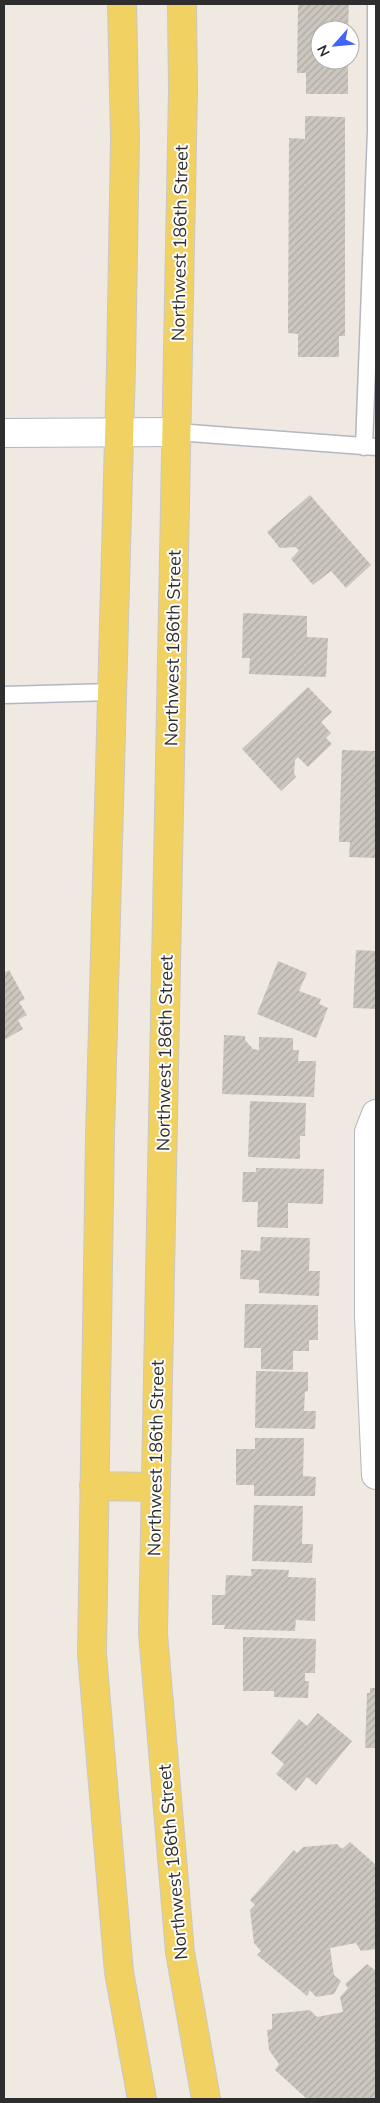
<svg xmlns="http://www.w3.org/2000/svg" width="380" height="2103" font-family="Mulish,sans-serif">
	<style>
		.building { fill: url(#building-hatch) }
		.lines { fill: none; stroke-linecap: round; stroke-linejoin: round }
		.service-casing { stroke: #b4b7c1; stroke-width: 19 }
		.minor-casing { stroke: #b4b7c1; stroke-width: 30 }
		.tertiary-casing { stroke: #b4b7c1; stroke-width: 30 }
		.primary-casing { stroke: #c9c9c9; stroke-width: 30 }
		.service { stroke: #fff; stroke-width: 16 }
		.minor { stroke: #fff; stroke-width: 28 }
		.tertiary { stroke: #fff; stroke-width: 28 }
		.primary { stroke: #f2d163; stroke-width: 28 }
		.labels { text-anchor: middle; stroke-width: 4; stroke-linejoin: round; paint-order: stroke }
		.street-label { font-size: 18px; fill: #2e2e2e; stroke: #fff }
	</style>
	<defs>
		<pattern id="building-hatch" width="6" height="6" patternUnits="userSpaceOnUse" patternTransform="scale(1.25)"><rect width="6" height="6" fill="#cbc7bf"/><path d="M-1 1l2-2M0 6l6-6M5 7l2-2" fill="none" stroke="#afaba4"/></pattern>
	</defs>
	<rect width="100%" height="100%" fill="#efe9e1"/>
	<path class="building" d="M298,4H349L348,30H320V60H348V94H306V73H297Z
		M305,116L345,117V336H339V357H298V334L288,333L289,138L305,139Z
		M310,495L371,565L346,588L331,571L313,585L291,559L299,550L295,547L280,548L267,532Z
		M243,613L307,616V637L328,638L326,677L249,674L250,658H242Z
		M308,687L332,712L321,722L331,733L326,738L332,744L308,767L298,757L295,760L294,773L296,777L281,791L242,749Z
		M342,750L376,751V858L349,857L350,842H339Z
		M356,950L376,951V1009L353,1008Z
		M278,961L307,973L299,991L321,999L319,1004L328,1008L316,1038L257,1014Z
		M9,970L25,999L19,1002L27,1015L18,1020L23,1029L4,1040V973Z
		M224,1035L245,1036V1040L253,1049L259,1050V1037L293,1038V1050H299L298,1061H316L314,1097L222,1094Z
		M250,1101L306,1103L305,1136H300V1159L248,1157Z
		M256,1168L324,1169L323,1204L288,1203V1228L257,1227L258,1202H242L243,1172H256Z
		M261,1237L310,1238L309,1271H320L319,1296L259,1293V1280L240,1279L241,1250L260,1251Z
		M245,1304L318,1305V1340H309V1351H293V1370L261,1369V1348H244Z
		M256,1371L308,1372V1391L305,1392L304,1411H316L315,1429L255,1428Z
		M255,1438H304L303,1476L316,1477L315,1496H254V1485H236V1449H255Z
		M254,1505L303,1506L302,1544H313L312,1563L252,1561Z
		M251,1569L289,1570L288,1577L316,1578L315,1621L296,1620L295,1631L224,1629L225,1625H212V1595H225L226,1575L252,1576Z
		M243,1637L316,1639L315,1673H305V1681H309L308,1698L274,1697V1691H243Z
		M370,1688H376V1748H365L367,1693H370Z
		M318,1713L352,1741L316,1785L307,1777L296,1791L276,1774L284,1764L271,1753L299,1719L307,1726Z
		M350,1842L376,1865V1949L361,1951L356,1943L330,1948L334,1975L341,1981L334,1994L316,1997L310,1990L307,1996L257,1955L261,1951L254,1943L250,1910L255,1905L250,1900L294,1850L297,1853L303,1847L337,1844L342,1849Z
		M367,1964L376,1971V2099H307L275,2070L279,2064L269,2050L267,2030L272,2029V2014L310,2010L317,2017L343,2012L340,1997L348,1988L345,1984Z"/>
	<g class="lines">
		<defs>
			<path id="service" d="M376,131V4
				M177,432L376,447
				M364,447L376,131
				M4,695L112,692"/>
			<path id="minor" d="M376,1114L369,1132V1316L376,1475"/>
			<path id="tertiary" d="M4,433L177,432"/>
			<path id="primary" d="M122,4L125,139L121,367L100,1136L92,1654L119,1972L142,2099
				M182,4L183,91L175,505L153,1633L180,1952L206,2099
				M94,1486L156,1487"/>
		</defs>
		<use href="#service" class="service-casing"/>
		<use href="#minor" class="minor-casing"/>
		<use href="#tertiary" class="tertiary-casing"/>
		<use href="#primary" class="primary-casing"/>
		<use href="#service" class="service"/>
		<use href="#minor" class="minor"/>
		<use href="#tertiary" class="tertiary"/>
		<use href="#primary" class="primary"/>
	</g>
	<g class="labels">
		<g class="street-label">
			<text transform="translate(180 243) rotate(-89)" y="6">Northwest 186th Street</text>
			<text transform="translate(173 648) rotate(-89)" y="6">Northwest 186th Street</text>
			<text transform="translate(165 1053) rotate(-89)" y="6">Northwest 186th Street</text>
			<text transform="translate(156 1458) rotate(-89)" y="6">Northwest 186th Street</text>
			<text transform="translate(173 1862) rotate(-95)" y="6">Northwest 186th Street</text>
		</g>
	</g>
	<rect width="380" height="2103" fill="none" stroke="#2e2e2e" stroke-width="10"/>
	<g transform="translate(335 45) rotate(243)"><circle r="24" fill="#ffffff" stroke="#ababab"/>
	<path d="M0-4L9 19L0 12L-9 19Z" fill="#4264fb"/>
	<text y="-8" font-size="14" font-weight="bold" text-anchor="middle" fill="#2e2e2e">N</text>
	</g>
</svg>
